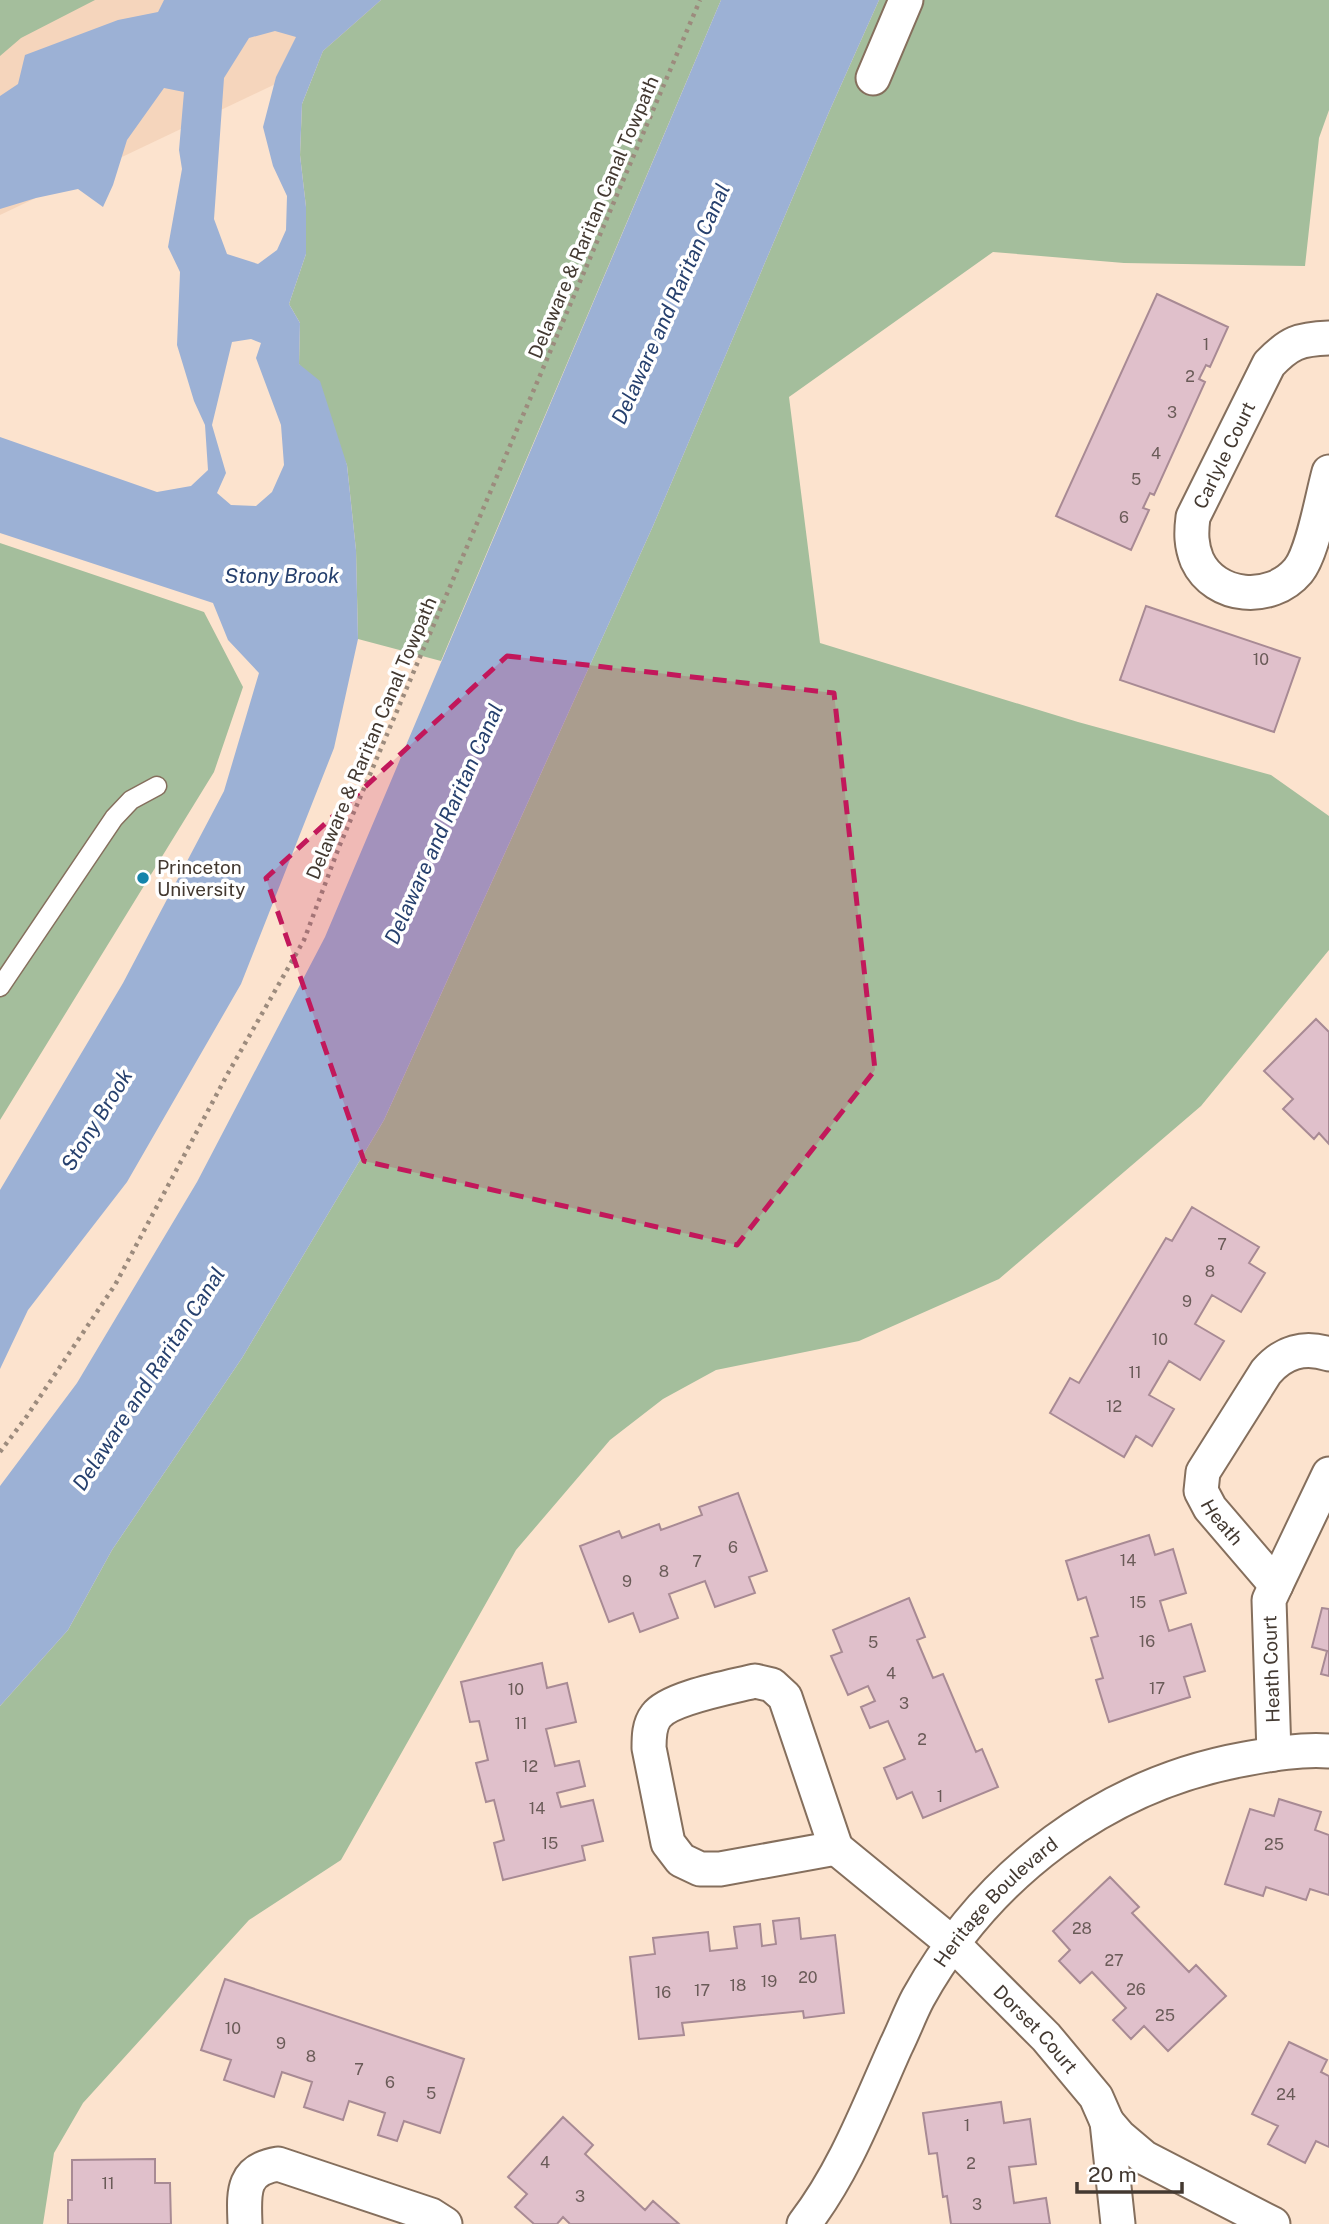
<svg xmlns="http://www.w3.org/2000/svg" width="1329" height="2224" font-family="'Public Sans',sans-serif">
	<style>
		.built { fill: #f5d5bc }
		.forest { fill: #a4be9c }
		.water { fill: #9cb1d5; fill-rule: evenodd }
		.building { fill: #e0c0cb; stroke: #a88a94; stroke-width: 2 }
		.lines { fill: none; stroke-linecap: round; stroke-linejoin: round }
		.service-casing { stroke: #856f5d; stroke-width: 21 }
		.minor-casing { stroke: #856f5d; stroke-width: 37 }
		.path { stroke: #9c8b7d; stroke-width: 4.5; stroke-dasharray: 3.5 5; stroke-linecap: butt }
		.service { stroke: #fff; stroke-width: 18 }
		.minor { stroke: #fff; stroke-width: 33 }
		.marked { fill: #c2185b; fill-opacity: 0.2; stroke: #c2185b; stroke-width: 5; stroke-dasharray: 14 9; stroke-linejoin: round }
		.poi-dot { fill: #1484ab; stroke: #fff; stroke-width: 2.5 }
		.labels { text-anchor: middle; stroke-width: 7; stroke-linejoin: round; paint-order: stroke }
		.number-label { font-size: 16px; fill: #6a5b58 }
		.street-label { font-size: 19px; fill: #433931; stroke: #fff }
		.poi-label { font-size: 19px; fill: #433931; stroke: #fff; text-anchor: start }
		.water-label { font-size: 21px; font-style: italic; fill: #26406e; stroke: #fff }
	</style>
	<rect width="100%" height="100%" fill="#fce3ce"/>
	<path class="built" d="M0,0H410L351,48L0,215Z"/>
	<path class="forest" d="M0,0H95L21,38L0,56Z
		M381,0H721L441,661L358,639L356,550L347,465L299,364L300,323L289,304L306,254V207L300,155L302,104L323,51Z
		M879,0H1329V110L1319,138L1305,266L1124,263L993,252L789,397L820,643L1078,722L1271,775L1329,816V950L1201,1106L999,1279L859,1341L716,1370L663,1399L610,1440L516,1550L341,1860L249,1920L83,2103L54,2153L43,2224H0V1706L68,1630L112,1550L242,1358L384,1120L653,526L829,112Z
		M0,543L204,612L243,687L214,772L0,1120Z"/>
	<path class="water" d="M164,0H381L323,51L302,104L300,155L306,207V254L289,304L300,323L299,364L320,381L347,465L356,550L358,639L334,748L241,984L127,1182L28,1310L0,1369V1190L123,983L224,791L259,673L228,640L213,603L0,533V437L157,492L191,486L208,470L205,425L194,401L177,345L180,272L168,247L182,169L179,150L184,92L164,88L127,140L113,185L103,207L78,189L36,198L0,209V96L18,84L25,55L118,20L158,12ZM275,31L296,37L276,77L263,127L273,166L287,196L286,230L277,250L258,264L227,254L214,219L224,78L249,38ZM251,339L261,343L256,358L281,425L284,465L272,492L256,506L231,505L217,493L226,473L212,425L232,342Z
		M721,0H879L829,112L653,526L384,1120L242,1358L112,1550L68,1630L0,1706V1486L77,1383L197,1182L325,937Z"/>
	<path class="building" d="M1157,294L1228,327L1210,367L1206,365L1199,379L1205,382L1154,495L1150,493L1143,508L1149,510L1131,550L1056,516Z
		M1146,606L1300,658L1274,732L1120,680Z
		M1316,1019L1329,1032V1144L1319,1133L1314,1139L1283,1109L1293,1099L1264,1071Z
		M1192,1207L1259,1247L1249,1263L1265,1273L1241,1312L1212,1295L1195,1324L1224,1341L1200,1380L1169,1361L1149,1395L1174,1409L1152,1446L1136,1436L1124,1457L1050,1413L1070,1378L1079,1383L1166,1238L1172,1241Z
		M738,1493L767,1571L749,1577L755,1593L715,1607L705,1581L669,1594L678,1618L640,1632L633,1613L609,1622L580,1546L619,1531L622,1538L659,1524L661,1530L702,1515L699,1507Z
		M1149,1535L1155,1555L1173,1549L1186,1593L1160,1601L1169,1631L1191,1624L1205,1671L1184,1677L1190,1697L1109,1722L1096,1680L1103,1678L1091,1638L1098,1636L1086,1597L1078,1600L1066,1561Z
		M909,1598L925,1637L917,1640L933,1678L943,1674L976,1752L982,1749L998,1787L923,1818L912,1792L897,1799L884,1768L905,1759L888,1721L870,1728L861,1707L875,1701L868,1686L848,1695L831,1656L842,1652L833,1630Z
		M1322,1608L1329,1609V1676L1321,1674L1327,1651L1312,1647Z
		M542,1663L547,1688L567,1683L576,1722L546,1729L555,1766L579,1761L585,1786L557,1793L561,1807L593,1800L603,1841L582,1846L585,1860L503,1880L494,1843L504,1840L494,1800L486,1802L476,1763L488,1760L479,1721L470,1722L461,1682Z
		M1279,1799L1321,1812L1315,1830L1329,1835V1895L1310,1889L1306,1900L1266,1887L1263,1896L1225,1884L1250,1809L1274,1816Z
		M1110,1877L1139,1907L1132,1913L1189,1972L1196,1965L1226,1996L1168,2051L1144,2026L1131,2039L1113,2020L1126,2008L1092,1972L1080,1983L1059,1961L1070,1950L1053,1931Z
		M799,1918L801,1939L835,1935L844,2013L804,2018L803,2011L682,2023L684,2035L639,2039L630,1957L655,1954L653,1938L708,1932L710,1951L737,1948L734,1927L760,1924L762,1946L776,1944L773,1921Z
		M225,1979L464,2059L440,2133L404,2121L397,2141L378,2135L385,2113L349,2101L343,2120L304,2107L312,2082L282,2072L274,2097L224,2080L231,2060L201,2050Z
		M1289,2042L1327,2060L1321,2072L1329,2076V2147L1316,2141L1305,2163L1268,2144L1278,2126L1252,2114Z
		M1001,2102L1004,2123L1030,2119L1036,2164L1009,2167L1014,2203L1046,2198L1050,2224H951L947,2196L943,2197L937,2153L929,2154L923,2113Z
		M563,2117L593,2145L585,2154L645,2210L653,2201L679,2224H570L563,2217L557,2224H534L515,2207L527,2194L508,2177Z
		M155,2159V2183H170L171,2224H68V2200H72V2160Z"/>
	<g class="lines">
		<defs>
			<path id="service" d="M0,987L114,818L131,800L157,786"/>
			<g id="minor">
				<path d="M873,78L906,0"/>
				<path d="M1329,338C1299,339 1289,343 1269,364L1193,517C1191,533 1191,545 1197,560C1215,599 1271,603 1298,571C1313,553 1322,497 1329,472"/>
				<path id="s1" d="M1329,1354C1304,1346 1283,1352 1266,1372L1203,1472L1201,1491L1210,1508L1276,1585L1329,1474"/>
				<path d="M755,1681L772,1685L785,1697L836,1848L720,1869H700L681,1860L668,1843L649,1748C649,1737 649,1725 656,1716C669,1698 731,1687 755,1681Z"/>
				<path d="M1274,1754L1269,1600L1276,1585"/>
				<path id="s2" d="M836,1848L952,1943L1046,2037L1096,2097L1107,2122"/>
				<path d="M245,2224C244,2193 241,2170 278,2164L431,2215L445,2224"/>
				<path id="s3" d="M804,2224C845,2171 869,2106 896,2046C904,2030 910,2013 918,1998C987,1874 1105,1784 1245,1759C1272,1754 1301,1749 1329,1751"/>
				<path d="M1118,2224L1107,2122L1119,2136L1145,2158L1273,2224"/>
			</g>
		</defs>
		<use href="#service" class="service-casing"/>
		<use href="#minor" class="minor-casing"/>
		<path class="path" d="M0,1452L27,1416L115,1285L227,1075L304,940L339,847L700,0"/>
		<use href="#service" class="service"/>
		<use href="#minor" class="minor"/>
	</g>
	<path class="marked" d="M507,656L834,693L875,1070L737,1245L364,1161L266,878Z"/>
	<circle class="poi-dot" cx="143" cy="878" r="7"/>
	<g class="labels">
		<g class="number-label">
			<text x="1206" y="350">1</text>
			<text x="1190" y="382">2</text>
			<text x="1172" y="418">3</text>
			<text x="1156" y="459">4</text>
			<text x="1136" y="485">5</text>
			<text x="1124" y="523">6</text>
			<text x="1261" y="665">10</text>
			<text x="1222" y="1250">7</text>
			<text x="1210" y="1277">8</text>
			<text x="1187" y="1307">9</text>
			<text x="1160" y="1345">10</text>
			<text x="1135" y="1378">11</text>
			<text x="1114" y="1412">12</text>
			<text x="733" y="1553">6</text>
			<text x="1128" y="1566">14</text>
			<text x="697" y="1567">7</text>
			<text x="664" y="1577">8</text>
			<text x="627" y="1587">9</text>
			<text x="1138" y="1608">15</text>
			<text x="1147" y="1647">16</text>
			<text x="873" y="1648">5</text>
			<text x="891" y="1679">4</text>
			<text x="1157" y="1694">17</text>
			<text x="516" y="1695">10</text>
			<text x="904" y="1709">3</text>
			<text x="521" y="1729">11</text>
			<text x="922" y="1745">2</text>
			<text x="530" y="1772">12</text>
			<text x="940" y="1802">1</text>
			<text x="537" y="1814">14</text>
			<text x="550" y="1849">15</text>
			<text x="1274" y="1850">25</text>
			<text x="1082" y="1934">28</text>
			<text x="1114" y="1966">27</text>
			<text x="808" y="1983">20</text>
			<text x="769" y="1987">19</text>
			<text x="738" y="1991">18</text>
			<text x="1136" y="1995">26</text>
			<text x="702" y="1996">17</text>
			<text x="663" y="1998">16</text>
			<text x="1165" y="2021">25</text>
			<text x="233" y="2034">10</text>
			<text x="281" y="2049">9</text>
			<text x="311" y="2062">8</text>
			<text x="359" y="2075">7</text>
			<text x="390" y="2088">6</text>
			<text x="431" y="2099">5</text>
			<text x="1286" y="2100">24</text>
			<text x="967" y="2131">1</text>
			<text x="545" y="2168">4</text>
			<text x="971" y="2169">2</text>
			<text x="108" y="2189">11</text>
			<text x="580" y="2202">3</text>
			<text x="977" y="2210">3</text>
		</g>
		<g class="street-label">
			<text transform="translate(593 217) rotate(-67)" y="7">Delaware &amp; Raritan Canal Towpath</text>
			<text transform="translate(1224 455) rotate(-64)" y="7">Carlyle Court</text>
			<text transform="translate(371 738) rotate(-67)" y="7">Delaware &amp; Raritan Canal Towpath</text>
			<text dy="7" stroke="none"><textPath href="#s1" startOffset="245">Heath</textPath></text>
			<text transform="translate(1271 1669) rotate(-92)" y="7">Heath Court</text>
			<text dy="7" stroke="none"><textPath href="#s3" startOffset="378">Heritage Boulevard</textPath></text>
			<text dy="7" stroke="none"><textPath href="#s2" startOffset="270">Dorset Court</textPath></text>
		</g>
		<g class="poi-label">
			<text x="157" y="874">Princeton<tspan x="157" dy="22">University</tspan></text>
		</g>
		<g class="water-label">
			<text transform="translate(671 304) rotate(-66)" y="7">Delaware and Raritan Canal</text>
			<text x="282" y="583">Stony Brook</text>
			<text transform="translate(444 824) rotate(-66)" y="7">Delaware and Raritan Canal</text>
			<text transform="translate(97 1120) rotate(-58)" y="7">Stony Brook</text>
			<text transform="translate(149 1379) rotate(-57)" y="7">Delaware and Raritan Canal</text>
		</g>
	</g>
	<path d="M1077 2182v10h105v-10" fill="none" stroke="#433931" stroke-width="3.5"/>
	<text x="1088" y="2182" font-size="21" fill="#433931" stroke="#ffffff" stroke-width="5" paint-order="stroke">20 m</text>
</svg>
